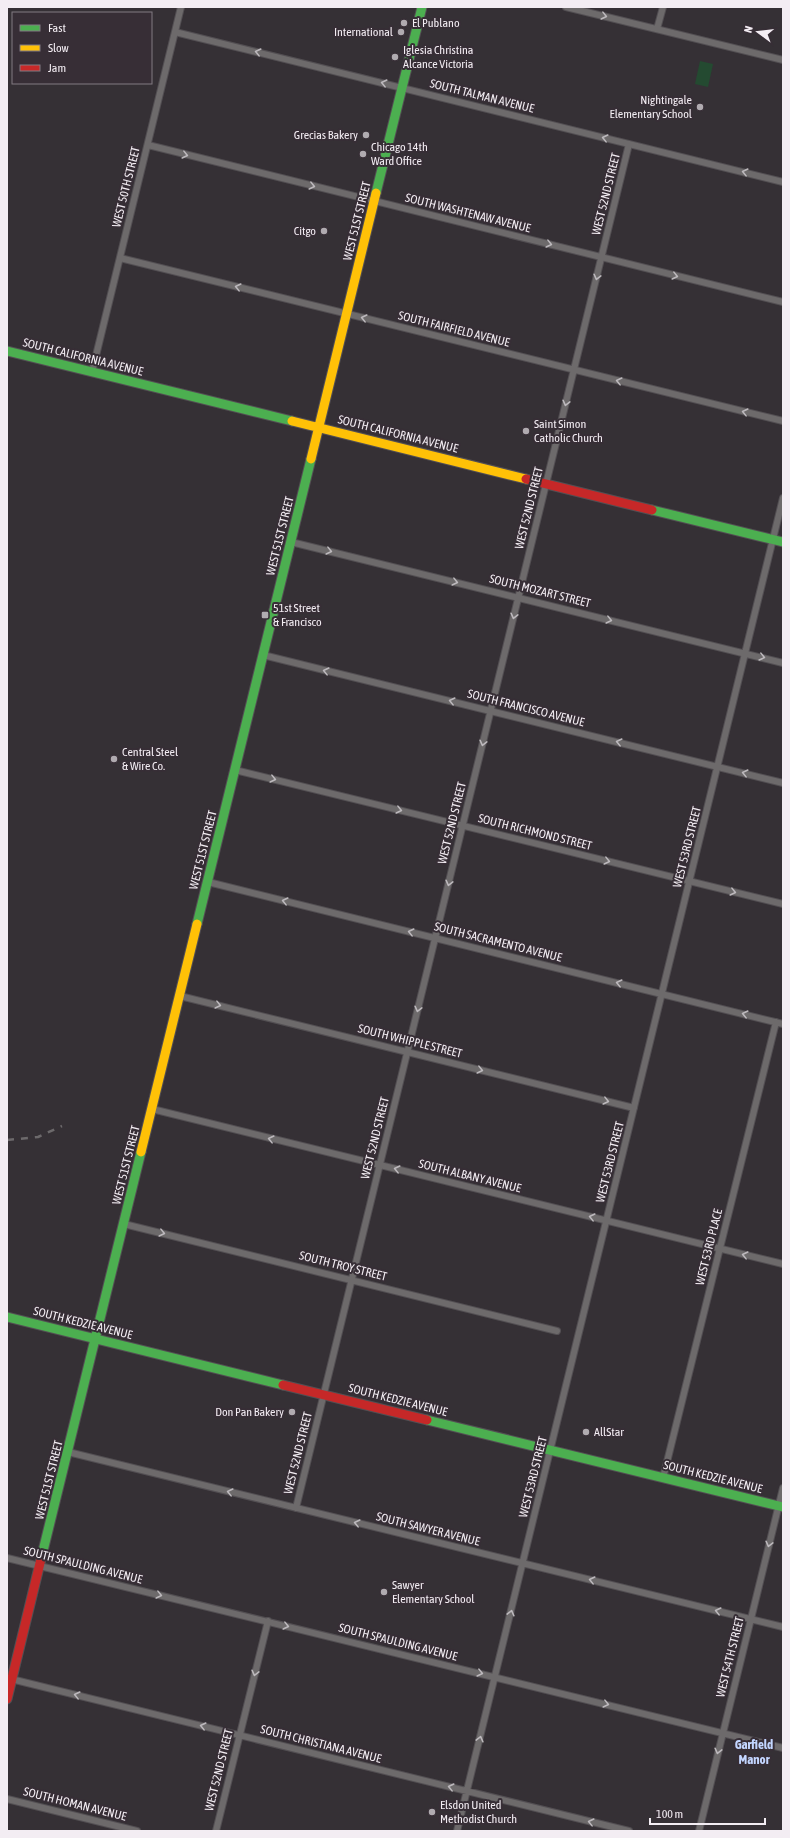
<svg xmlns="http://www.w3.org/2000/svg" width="790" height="1838" font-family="'Asap Condensed',sans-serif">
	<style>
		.green { fill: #244a31 }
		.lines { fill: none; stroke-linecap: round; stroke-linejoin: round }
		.street-casing { stroke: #534f53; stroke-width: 8 }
		.fast-casing { stroke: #534f53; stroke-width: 11 }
		.slow-casing { stroke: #534f53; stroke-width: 11 }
		.jam-casing { stroke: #534f53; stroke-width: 11 }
		.street { stroke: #6d6a6b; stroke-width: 6 }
		.fast { stroke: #4caf50; stroke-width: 9 }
		.slow { stroke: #ffc107; stroke-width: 9 }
		.jam { stroke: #c62828; stroke-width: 9 }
		.rail { stroke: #6c696b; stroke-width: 2.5; stroke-dasharray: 7 7; stroke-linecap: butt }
		.oneway { stroke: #bdb9bd }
		.poi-dot { fill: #b0abb0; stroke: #372e36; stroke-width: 1.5 }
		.labels { text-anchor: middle; stroke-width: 4; stroke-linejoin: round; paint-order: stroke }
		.poi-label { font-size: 12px; fill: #f3edf3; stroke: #372e36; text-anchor: start }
		.street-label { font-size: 12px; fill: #f3edf3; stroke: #372e36 }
		.neighbourhood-label { font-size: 13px; font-weight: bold; fill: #c3d6ff; stroke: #372e36 }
	</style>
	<rect width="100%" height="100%" fill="#353035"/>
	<path class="green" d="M700,61L713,64L708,87L695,84Z"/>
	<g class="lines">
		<defs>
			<path id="street" d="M566,7L783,60
				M657,29L663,7
				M175,32L783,182
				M148,145L783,302
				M120,258L783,421
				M92,372L181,7
				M291,542L783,663
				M263,655L783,783
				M235,770L783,904
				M208,882L783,1024
				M180,996L634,1108
				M152,1109L783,1264
				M124,1224L557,1331
				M68,1452L783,1627
				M663,1478L776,1022
				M296,1508L629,144
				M7,1558L783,1748
				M7,1678L629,1831
				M7,1799L137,1831
				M216,1831L268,1621
				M457,1831L783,498
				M699,1831L783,1488"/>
			<path id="fast" d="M376,193L422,7
				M7,351L292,421
				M652,510L783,542
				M197,924L311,459
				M7,1317L283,1385
				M427,1420L783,1507
				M41,1559L141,1152"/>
			<path id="slow" d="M292,421L526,479
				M311,459L376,193
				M141,1152L197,924"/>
			<path id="jam" d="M526,479L652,510
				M283,1385L427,1420
				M7,1699L41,1559"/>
		</defs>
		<use href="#street" class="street-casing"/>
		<use href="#fast" class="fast-casing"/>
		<use href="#slow" class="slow-casing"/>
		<use href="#jam" class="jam-casing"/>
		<use href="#street" class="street"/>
		<use href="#fast" class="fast"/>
		<use href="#slow" class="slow"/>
		<use href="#jam" class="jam"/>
		<path class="rail" d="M7,1140L38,1137L62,1126"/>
	</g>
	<defs><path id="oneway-chevron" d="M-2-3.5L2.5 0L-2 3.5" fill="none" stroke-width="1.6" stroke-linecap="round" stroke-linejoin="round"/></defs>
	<g class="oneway">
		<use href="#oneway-chevron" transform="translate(604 16) rotate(14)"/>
		<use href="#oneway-chevron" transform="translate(258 52) rotate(-166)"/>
		<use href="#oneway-chevron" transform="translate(384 83) rotate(-166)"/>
		<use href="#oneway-chevron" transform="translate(605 138) rotate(-166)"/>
		<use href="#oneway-chevron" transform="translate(185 155) rotate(14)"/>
		<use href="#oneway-chevron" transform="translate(745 172) rotate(-166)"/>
		<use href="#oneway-chevron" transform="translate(312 186) rotate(14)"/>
		<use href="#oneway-chevron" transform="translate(549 244) rotate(14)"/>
		<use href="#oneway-chevron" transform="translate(675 276) rotate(14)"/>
		<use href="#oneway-chevron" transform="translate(597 277) rotate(104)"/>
		<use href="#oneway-chevron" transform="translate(238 287) rotate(-166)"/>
		<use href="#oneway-chevron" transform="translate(364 318) rotate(-166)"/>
		<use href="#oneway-chevron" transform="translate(619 381) rotate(-166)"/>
		<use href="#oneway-chevron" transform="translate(566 403) rotate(104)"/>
		<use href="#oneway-chevron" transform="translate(745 412) rotate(-166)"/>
		<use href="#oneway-chevron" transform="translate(329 551) rotate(14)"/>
		<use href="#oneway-chevron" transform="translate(455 582) rotate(14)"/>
		<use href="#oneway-chevron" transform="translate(514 616) rotate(104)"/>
		<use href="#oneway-chevron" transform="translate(609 620) rotate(14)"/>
		<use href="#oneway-chevron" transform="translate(762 657) rotate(14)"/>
		<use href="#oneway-chevron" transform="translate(326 671) rotate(-166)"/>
		<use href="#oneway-chevron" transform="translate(452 701) rotate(-166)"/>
		<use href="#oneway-chevron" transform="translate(619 742) rotate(-166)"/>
		<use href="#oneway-chevron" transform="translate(483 743) rotate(104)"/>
		<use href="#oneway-chevron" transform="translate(745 773) rotate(-166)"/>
		<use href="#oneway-chevron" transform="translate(273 779) rotate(14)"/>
		<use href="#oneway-chevron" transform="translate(399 810) rotate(14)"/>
		<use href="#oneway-chevron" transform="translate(607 861) rotate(14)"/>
		<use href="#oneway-chevron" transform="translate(449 883) rotate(104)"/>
		<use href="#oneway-chevron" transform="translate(733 892) rotate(14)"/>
		<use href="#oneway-chevron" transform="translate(285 901) rotate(-166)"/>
		<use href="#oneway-chevron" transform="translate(411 932) rotate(-166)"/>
		<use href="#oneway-chevron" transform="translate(619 983) rotate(-166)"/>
		<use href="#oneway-chevron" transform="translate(218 1005) rotate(14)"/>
		<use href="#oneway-chevron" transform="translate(418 1009) rotate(104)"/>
		<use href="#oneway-chevron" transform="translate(745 1014) rotate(-166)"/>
		<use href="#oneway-chevron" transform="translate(480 1070) rotate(14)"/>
		<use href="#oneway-chevron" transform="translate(606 1101) rotate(14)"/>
		<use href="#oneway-chevron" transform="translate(271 1139) rotate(-166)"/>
		<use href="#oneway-chevron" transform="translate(397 1169) rotate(-166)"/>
		<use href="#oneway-chevron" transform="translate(592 1217) rotate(-166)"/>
		<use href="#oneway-chevron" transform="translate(162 1233) rotate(14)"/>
		<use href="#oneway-chevron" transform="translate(745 1255) rotate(-166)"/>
		<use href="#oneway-chevron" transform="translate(230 1492) rotate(-166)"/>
		<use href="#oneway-chevron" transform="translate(357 1523) rotate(-166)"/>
		<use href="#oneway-chevron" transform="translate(769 1544) rotate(104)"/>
		<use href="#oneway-chevron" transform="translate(592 1580) rotate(-166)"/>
		<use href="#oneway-chevron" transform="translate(159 1595) rotate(14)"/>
		<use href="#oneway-chevron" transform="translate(718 1611) rotate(-166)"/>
		<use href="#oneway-chevron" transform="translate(511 1613) rotate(-76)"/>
		<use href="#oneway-chevron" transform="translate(286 1626) rotate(14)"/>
		<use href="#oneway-chevron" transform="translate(255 1673) rotate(104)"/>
		<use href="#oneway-chevron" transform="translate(480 1673) rotate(14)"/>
		<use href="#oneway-chevron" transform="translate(77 1695) rotate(-166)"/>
		<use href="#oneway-chevron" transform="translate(606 1704) rotate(14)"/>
		<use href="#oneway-chevron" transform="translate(203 1726) rotate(-166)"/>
		<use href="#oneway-chevron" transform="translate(480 1739) rotate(-76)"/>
		<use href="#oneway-chevron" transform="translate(718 1751) rotate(104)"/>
		<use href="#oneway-chevron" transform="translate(451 1787) rotate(-166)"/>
		<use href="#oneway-chevron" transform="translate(591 1822) rotate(-166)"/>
	</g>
	<g class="poi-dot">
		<circle cx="404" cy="23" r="4"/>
		<circle cx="401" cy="32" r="4"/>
		<circle cx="395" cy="57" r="4"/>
		<circle cx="700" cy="107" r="4"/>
		<circle cx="366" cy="135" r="4"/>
		<circle cx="363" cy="154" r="4"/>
		<circle cx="324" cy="231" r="4"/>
		<circle cx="526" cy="431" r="4"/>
		<rect x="261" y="611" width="8" height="8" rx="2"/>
		<circle cx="114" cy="759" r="4"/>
		<circle cx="292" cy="1412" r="4"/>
		<circle cx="586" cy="1432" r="4"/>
		<circle cx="384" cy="1592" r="4"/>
		<circle cx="432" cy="1812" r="4"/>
	</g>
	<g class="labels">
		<g class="poi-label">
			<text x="412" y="27">El Publano</text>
			<text x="393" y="36" text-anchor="end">International</text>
			<text x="403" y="54">Iglesia Christina<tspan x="403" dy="14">Alcance Victoria</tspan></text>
			<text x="692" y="104" text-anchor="end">Nightingale<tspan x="692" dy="14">Elementary School</tspan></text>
			<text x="358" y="139" text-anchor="end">Grecias Bakery</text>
			<text x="371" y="151">Chicago 14th<tspan x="371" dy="14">Ward Office</tspan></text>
			<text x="316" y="235" text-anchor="end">Citgo</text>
			<text x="534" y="428">Saint Simon<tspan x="534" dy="14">Catholic Church</tspan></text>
			<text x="273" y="612">51st Street<tspan x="273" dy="14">&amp; Francisco</tspan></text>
			<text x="122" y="756">Central Steel<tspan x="122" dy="14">&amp; Wire Co.</tspan></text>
			<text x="284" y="1416" text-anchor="end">Don Pan Bakery</text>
			<text x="594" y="1436">AllStar</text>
			<text x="392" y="1589">Sawyer<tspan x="392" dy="14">Elementary School</tspan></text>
			<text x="440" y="1809">Elsdon United<tspan x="440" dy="14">Methodist Church</tspan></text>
		</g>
		<g class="street-label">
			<text transform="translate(482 96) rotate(14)" y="4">SOUTH TALMAN AVENUE</text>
			<text transform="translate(126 187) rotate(-76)" y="4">WEST 50TH STREET</text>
			<text transform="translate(606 194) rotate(-76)" y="4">WEST 52ND STREET</text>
			<text transform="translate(468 213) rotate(14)" y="4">SOUTH WASHTENAW AVENUE</text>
			<text transform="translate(357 221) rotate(-76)" y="4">WEST 51ST STREET</text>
			<text transform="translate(454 329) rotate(14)" y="4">SOUTH FAIRFIELD AVENUE</text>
			<text transform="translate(83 357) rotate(14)" y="4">SOUTH CALIFORNIA AVENUE</text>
			<text transform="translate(398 434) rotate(14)" y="4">SOUTH CALIFORNIA AVENUE</text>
			<text transform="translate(529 508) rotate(-76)" y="4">WEST 52ND STREET</text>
			<text transform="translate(280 536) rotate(-76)" y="4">WEST 51ST STREET</text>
			<text transform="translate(540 591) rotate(14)" y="4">SOUTH MOZART STREET</text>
			<text transform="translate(526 708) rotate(14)" y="4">SOUTH FRANCISCO AVENUE</text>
			<text transform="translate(452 823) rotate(-76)" y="4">WEST 52ND STREET</text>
			<text transform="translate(535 832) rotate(14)" y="4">SOUTH RICHMOND STREET</text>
			<text transform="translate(687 847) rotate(-76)" y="4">WEST 53RD STREET</text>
			<text transform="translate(203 850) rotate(-76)" y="4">WEST 51ST STREET</text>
			<text transform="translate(498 942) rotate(14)" y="4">SOUTH SACRAMENTO AVENUE</text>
			<text transform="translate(410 1041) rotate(14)" y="4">SOUTH WHIPPLE STREET</text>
			<text transform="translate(375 1138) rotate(-76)" y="4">WEST 52ND STREET</text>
			<text transform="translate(610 1162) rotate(-76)" y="4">WEST 53RD STREET</text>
			<text transform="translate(126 1165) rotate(-76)" y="4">WEST 51ST STREET</text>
			<text transform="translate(470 1176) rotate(14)" y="4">SOUTH ALBANY AVENUE</text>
			<text transform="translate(709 1247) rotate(-76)" y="4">WEST 53RD PLACE</text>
			<text transform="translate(343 1266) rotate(14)" y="4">SOUTH TROY STREET</text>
			<text transform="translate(83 1323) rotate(14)" y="4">SOUTH KEDZIE AVENUE</text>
			<text transform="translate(398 1400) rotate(14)" y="4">SOUTH KEDZIE AVENUE</text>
			<text transform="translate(298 1453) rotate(-76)" y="4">WEST 52ND STREET</text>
			<text transform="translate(533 1477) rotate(-76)" y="4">WEST 53RD STREET</text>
			<text transform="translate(713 1477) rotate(14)" y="4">SOUTH KEDZIE AVENUE</text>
			<text transform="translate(49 1480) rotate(-76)" y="4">WEST 51ST STREET</text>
			<text transform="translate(428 1529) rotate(14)" y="4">SOUTH SAWYER AVENUE</text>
			<text transform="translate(83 1565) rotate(14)" y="4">SOUTH SPAULDING AVENUE</text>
			<text transform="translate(398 1642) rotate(14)" y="4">SOUTH SPAULDING AVENUE</text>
			<text transform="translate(730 1657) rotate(-76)" y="4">WEST 54TH STREET</text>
			<text transform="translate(321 1744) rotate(14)" y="4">SOUTH CHRISTIANA AVENUE</text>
			<text transform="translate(219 1770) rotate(-76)" y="4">WEST 52ND STREET</text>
			<text transform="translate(75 1804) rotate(14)" y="4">SOUTH HOMAN AVENUE</text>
		</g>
		<g class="neighbourhood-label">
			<text x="754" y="1749">Garfield<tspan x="754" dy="15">Manor</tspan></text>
		</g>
	</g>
	<rect width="790" height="1838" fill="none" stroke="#f3edf3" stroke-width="16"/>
	<rect x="12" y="12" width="140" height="72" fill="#372e36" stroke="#827a82"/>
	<rect x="20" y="25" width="20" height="6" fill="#4caf50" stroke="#827a82"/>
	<text x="48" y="32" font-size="12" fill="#f3edf3">Fast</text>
	<rect x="20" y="45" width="20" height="6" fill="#ffc107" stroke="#827a82"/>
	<text x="48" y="52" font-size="12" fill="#f3edf3">Slow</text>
	<rect x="20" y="65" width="20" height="6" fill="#c62828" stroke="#827a82"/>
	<text x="48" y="72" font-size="12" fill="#f3edf3">Jam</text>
	<g transform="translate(758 32) rotate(285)" stroke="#372e36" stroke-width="3" paint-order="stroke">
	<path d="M0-3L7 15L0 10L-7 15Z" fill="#f3edf3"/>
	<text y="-6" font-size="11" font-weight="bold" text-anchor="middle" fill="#f3edf3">N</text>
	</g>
	<path d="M650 1818v6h115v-6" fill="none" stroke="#f3edf3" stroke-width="2"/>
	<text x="656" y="1818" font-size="12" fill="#f3edf3" stroke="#372e36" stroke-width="3" paint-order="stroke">100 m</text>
</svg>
